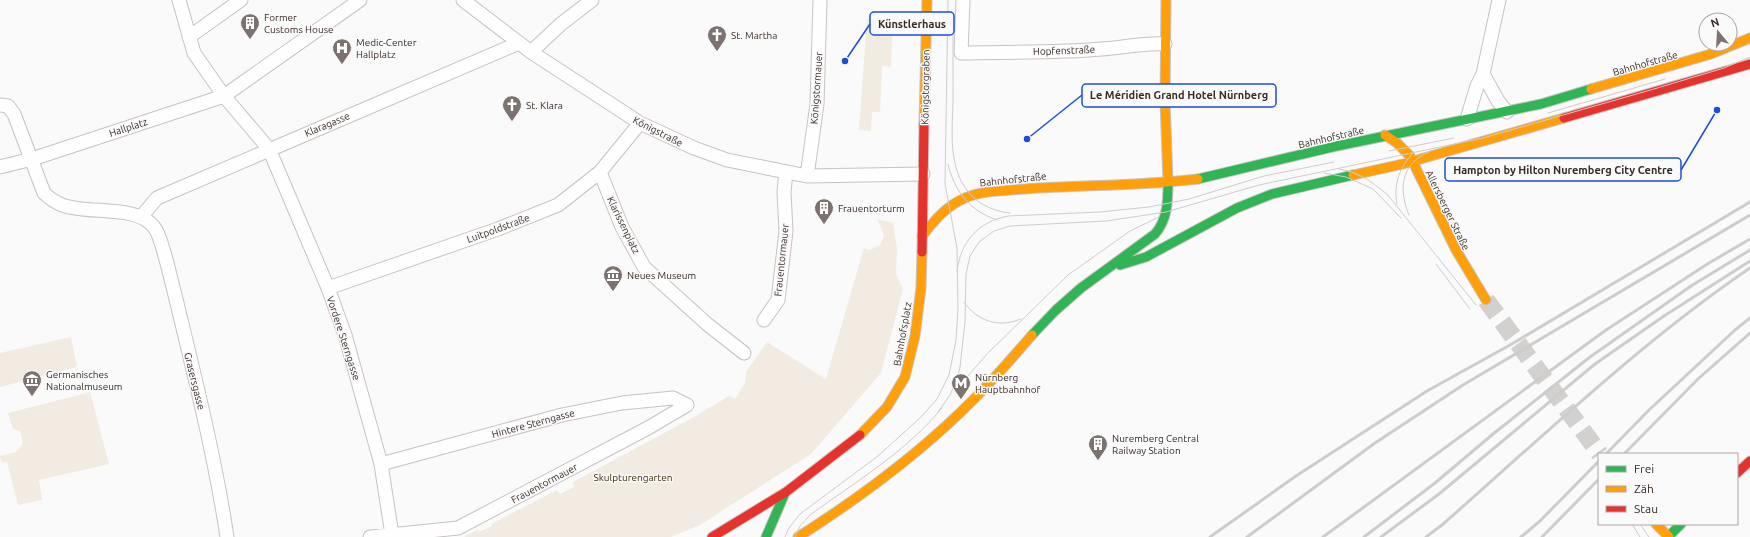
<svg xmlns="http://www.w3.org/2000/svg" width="1750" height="537" font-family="Ubuntu,sans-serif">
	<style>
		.green { fill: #f2ebe1 }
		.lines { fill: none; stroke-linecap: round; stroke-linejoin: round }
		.secondary-tunnel { stroke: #d3d1d0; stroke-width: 18; stroke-dasharray: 18 9; stroke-linecap: butt }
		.street-casing { stroke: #c8c2c0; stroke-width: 15 }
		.fast-casing { stroke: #c8c2c0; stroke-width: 11 }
		.slow-casing { stroke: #c8c2c0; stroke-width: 11 }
		.jam-casing { stroke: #c8c2c0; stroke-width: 11 }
		.street { stroke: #fefefe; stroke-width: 13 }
		.fast { stroke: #30b455; stroke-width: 9 }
		.slow { stroke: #ff9f0a; stroke-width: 9 }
		.jam { stroke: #e5322d; stroke-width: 9 }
		.tram { stroke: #cecdcc; stroke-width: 1 }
		.rail { stroke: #cecdcc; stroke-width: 3 }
		.labels { text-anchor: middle; stroke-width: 3; stroke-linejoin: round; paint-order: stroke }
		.poi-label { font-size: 10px; fill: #382b26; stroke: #fafafa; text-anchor: start }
		.street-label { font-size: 10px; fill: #382b26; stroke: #fafafa }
		.park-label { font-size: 10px; fill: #402c06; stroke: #fafafa }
		.leader { fill: none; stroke: #1d4ed8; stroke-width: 1.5 }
		.callout-dot { fill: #1d4ed8; stroke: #fafafa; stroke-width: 1.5 }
		.callout { fill: #fafafa; stroke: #1d4ed8; stroke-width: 1.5 }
		.callout-label { font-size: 11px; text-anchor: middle; font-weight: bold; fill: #382b26 }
	</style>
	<rect width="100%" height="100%" fill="#fafafa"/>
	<path class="green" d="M867,19L890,20L893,23L891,67L882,66L880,112H872L871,131L859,130Z
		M877,219L893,223L897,248L896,274L903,289L881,373L811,454L700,525L671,537H464L477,530L479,532L492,526L491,524L557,490L560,494L574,487L573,482L694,417L729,396L735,399L745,383L746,372L767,342L826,379L864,248L870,250L880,245L884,235Z
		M71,337L77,367L0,387V353Z
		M90,392L109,464L39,480L42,500L18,505L7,462L2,463L0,456L16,452L23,443L20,431L13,429L8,413Z"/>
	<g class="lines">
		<path class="secondary-tunnel" d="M1486,300L1600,454"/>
		<defs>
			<path id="street" d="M179,0L194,53L224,96L269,149L328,288L345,335L381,464L392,535
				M463,0L531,52L640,123L694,148L727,160L807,176L923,174
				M963,0L961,53C1008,52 1055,53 1102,49C1123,48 1144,42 1165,44
				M189,37L241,0
				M531,52L561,24L592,0
				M1483,74L1498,101L1507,112
				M0,105L8,106L14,114L44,193C49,198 55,202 62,205C88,215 136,204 154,227C162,236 172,285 176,299C195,378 215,457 227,537
				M1467,119L1477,86L1483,74L1499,0
				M0,167L32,159L224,96L360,0
				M600,172L622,227L644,267L707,324L744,353
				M807,176L817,104L820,0
				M141,217L157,198L519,43
				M328,288L498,229L558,205L600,172L640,123
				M764,320L778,300L786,231L784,192L786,172
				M381,464L562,415L622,403L673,398L687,405
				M370,537L458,528L648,428L687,405"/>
			<path id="fast" d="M1198,179L1337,146L1541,104L1591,89
				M1120,265L1146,257L1237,208L1272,194L1353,175
				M1032,335L1056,310L1081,288L1155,234C1168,219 1168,200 1168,181
				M1669,536L1681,524
				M766,537L785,493"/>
			<path id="slow" d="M1166,0L1165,101L1168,181
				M1591,89L1711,54L1750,38
				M924,124L927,0
				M1385,135L1397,143L1410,156L1456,250L1486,300
				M1353,175L1403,164L1564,118
				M922,236C934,221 946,206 965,198C983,190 1005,191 1025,189C1083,185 1140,186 1198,179
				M860,435L887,407L905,377L915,336L921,288L922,252
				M1656,524L1669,537
				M798,537C861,497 922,452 975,398C995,378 1013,357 1032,335"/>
			<path id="jam" d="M1564,118L1750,64
				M922,252L924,124
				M1737,473L1750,461
				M712,537L786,492L860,435"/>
		</defs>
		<use href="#street" class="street-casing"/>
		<use href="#fast" class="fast-casing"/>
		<use href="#slow" class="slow-casing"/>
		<use href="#jam" class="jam-casing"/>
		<use href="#street" class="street"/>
		<use href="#fast" class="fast"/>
		<use href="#slow" class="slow"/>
		<use href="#jam" class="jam"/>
		<path class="tram" d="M953,28C953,53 953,77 953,102C952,137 947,178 979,202C988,208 999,212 1010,213
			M1548,113L1665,79
			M1389,151L1454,138
			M948,164C954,191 970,211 997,220
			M1339,169L1352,172L1367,179L1387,194L1476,305
			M1324,173L1346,177L1373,189L1401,218
			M1397,204C1393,184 1400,166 1414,152
			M1409,215C1398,190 1401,163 1429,152
			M1436,264L1470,309
			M957,271C961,241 978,222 1008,216L1100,212L1149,207L1189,199L1264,176L1334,162
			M964,302C978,322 999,328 1021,319
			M954,392L987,354L1068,275L1130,231L1159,217
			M938,412L950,395L957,379L960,367L965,322L966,274L970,256L979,242L994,231L1010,226L1106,221L1166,212L1259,185L1483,138L1654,89L1724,68L1750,57
			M1632,524L1640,537
			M1640,524L1649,537
			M785,537L789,528L800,514L878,456L921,417L937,399L949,375L956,340L958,308L957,248L945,184L948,0
			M795,537L800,526L810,515C855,482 906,452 942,408"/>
		<path class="rail" d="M1606,454L1649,410L1735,330L1750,318
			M1624,454L1698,379L1750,333
			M1210,537L1296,476L1427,391L1510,345L1750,202
			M1247,537L1375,443L1463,385L1750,215
			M1323,537L1606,330L1709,263L1750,239
			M1364,537L1435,483L1493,434L1590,357L1691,286L1750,250
			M1381,537L1439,494L1595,364L1664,316L1750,261
			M1426,537L1442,525C1542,437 1640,343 1750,268
			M1521,537L1540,521L1599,461
			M1542,537L1599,479"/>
	</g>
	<defs>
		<symbol id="building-pin" viewBox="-11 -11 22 30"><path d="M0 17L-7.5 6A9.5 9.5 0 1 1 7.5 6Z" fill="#7c7370" stroke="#fafafa"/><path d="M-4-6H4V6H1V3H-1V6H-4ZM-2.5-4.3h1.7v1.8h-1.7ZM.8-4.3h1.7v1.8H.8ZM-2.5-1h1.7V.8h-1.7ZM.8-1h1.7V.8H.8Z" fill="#fff"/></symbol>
		<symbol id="church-pin" viewBox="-11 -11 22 30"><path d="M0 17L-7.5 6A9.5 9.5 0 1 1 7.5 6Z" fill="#7c7370" stroke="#fafafa"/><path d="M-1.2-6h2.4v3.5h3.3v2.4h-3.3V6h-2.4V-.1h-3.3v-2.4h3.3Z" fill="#fff"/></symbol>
		<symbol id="hospital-pin" viewBox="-11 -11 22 30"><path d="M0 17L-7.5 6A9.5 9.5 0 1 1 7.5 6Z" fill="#7c7370" stroke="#fafafa"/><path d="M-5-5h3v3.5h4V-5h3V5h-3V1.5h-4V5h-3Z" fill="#fff"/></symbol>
		<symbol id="museum-pin" viewBox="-11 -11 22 30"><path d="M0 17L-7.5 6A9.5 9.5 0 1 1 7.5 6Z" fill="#7c7370" stroke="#fafafa"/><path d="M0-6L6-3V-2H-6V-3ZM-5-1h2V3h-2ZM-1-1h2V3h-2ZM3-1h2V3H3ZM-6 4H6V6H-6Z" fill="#fff"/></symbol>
		<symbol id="metro-pin" viewBox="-11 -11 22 30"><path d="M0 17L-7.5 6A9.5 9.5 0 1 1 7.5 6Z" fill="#7c7370" stroke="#fafafa"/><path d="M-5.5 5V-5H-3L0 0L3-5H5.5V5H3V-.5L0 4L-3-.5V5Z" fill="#fff"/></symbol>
	</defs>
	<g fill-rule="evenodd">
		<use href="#building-pin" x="239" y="12" width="22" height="30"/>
		<use href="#church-pin" x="706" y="24" width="22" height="30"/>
		<use href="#hospital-pin" x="331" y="37" width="22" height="30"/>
		<use href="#church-pin" x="501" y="94" width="22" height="30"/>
		<use href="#building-pin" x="813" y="197" width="22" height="30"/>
		<use href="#museum-pin" x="602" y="264" width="22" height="30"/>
		<use href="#museum-pin" x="21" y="369" width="22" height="30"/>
		<use href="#metro-pin" x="950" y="372" width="22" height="30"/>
		<use href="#building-pin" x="1087" y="433" width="22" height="30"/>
	</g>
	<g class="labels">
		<g class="poi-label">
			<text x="264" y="21">Former<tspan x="264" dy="12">Customs House</tspan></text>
			<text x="731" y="39">St. Martha</text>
			<text x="356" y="46">Medic-Center<tspan x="356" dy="12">Hallplatz</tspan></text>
			<text x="526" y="109">St. Klara</text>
			<text x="838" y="212">Frauentorturm</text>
			<text x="627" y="279">Neues Museum</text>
			<text x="46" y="378">Germanisches<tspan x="46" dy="12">Nationalmuseum</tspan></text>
			<text x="975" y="381">Nürnberg<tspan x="975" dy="12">Hauptbahnhof</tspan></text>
			<text x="1112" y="442">Nuremberg Central<tspan x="1112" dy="12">Railway Station</tspan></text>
		</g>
		<g class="street-label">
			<text transform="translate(1064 50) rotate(-2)" y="4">Hopfenstraße</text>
			<text transform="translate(1645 63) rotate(-16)" y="4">Bahnhofstraße</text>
			<text transform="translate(925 87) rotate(-89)" y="4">Königstorgraben</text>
			<text transform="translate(816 88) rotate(-86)" y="4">Königstormauer</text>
			<text transform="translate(327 124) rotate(-23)" y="4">Klaragasse</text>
			<text transform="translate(128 127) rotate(-18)" y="4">Hallplatz</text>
			<text transform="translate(658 131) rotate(27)" y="4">Königstraße</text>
			<text transform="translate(1331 137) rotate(-13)" y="4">Bahnhofstraße</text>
			<text transform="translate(1013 179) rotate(-6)" y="4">Bahnhofstraße</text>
			<text transform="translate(1448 210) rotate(64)" y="4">Allersberger Straße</text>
			<text transform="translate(624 225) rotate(64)" y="4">Klarissenplatz</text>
			<text transform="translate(498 228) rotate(-20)" y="4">Luitpoldstraße</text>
			<text transform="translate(781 260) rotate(-84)" y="4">Frauentormauer</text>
			<text transform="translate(902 334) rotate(-80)" y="4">Bahnhofsplatz</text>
			<text transform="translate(344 338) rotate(72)" y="4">Vordere Sterngasse</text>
			<text transform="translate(195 381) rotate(76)" y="4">Grasersgasse</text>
			<text transform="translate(533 423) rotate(-15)" y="4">Hintere Sterngasse</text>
			<text transform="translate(544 483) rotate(-28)" y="4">Frauentormauer</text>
		</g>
		<g class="park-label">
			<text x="633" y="481">Skulpturengarten</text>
		</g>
	</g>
	<path class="leader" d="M845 61L870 24M1027 139L1082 95M1717 110L1681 170"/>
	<g class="callout-dot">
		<circle cx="845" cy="61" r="4"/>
		<circle cx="1027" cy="139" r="4"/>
		<circle cx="1717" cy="110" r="4"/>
	</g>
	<g class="callout">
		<rect x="870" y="12" width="84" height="23" rx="4"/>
		<rect x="1082" y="84" width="194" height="23" rx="4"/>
		<rect x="1445" y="158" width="236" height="23" rx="4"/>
	</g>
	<g class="callout-label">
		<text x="912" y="28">Künstlerhaus</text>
		<text x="1179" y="99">Le Méridien Grand Hotel Nürnberg</text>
		<text x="1563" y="174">Hampton by Hilton Nuremberg City Centre</text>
	</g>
	<rect x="1598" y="453" width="140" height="72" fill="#fafafa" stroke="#aca7a5"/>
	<rect x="1606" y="466" width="20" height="6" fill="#30b455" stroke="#aca7a5"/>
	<text x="1634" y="473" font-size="12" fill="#382b26">Frei</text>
	<rect x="1606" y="486" width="20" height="6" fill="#ff9f0a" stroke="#aca7a5"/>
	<text x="1634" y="493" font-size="12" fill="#382b26">Zäh</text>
	<rect x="1606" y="506" width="20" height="6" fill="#e5322d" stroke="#aca7a5"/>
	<text x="1634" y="513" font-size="12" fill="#382b26">Stau</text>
	<g transform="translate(1718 32) rotate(342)"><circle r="19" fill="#fafafa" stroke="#aca7a5"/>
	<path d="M0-3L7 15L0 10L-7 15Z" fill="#7c7370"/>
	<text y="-6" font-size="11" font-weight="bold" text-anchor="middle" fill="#382b26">N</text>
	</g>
</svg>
